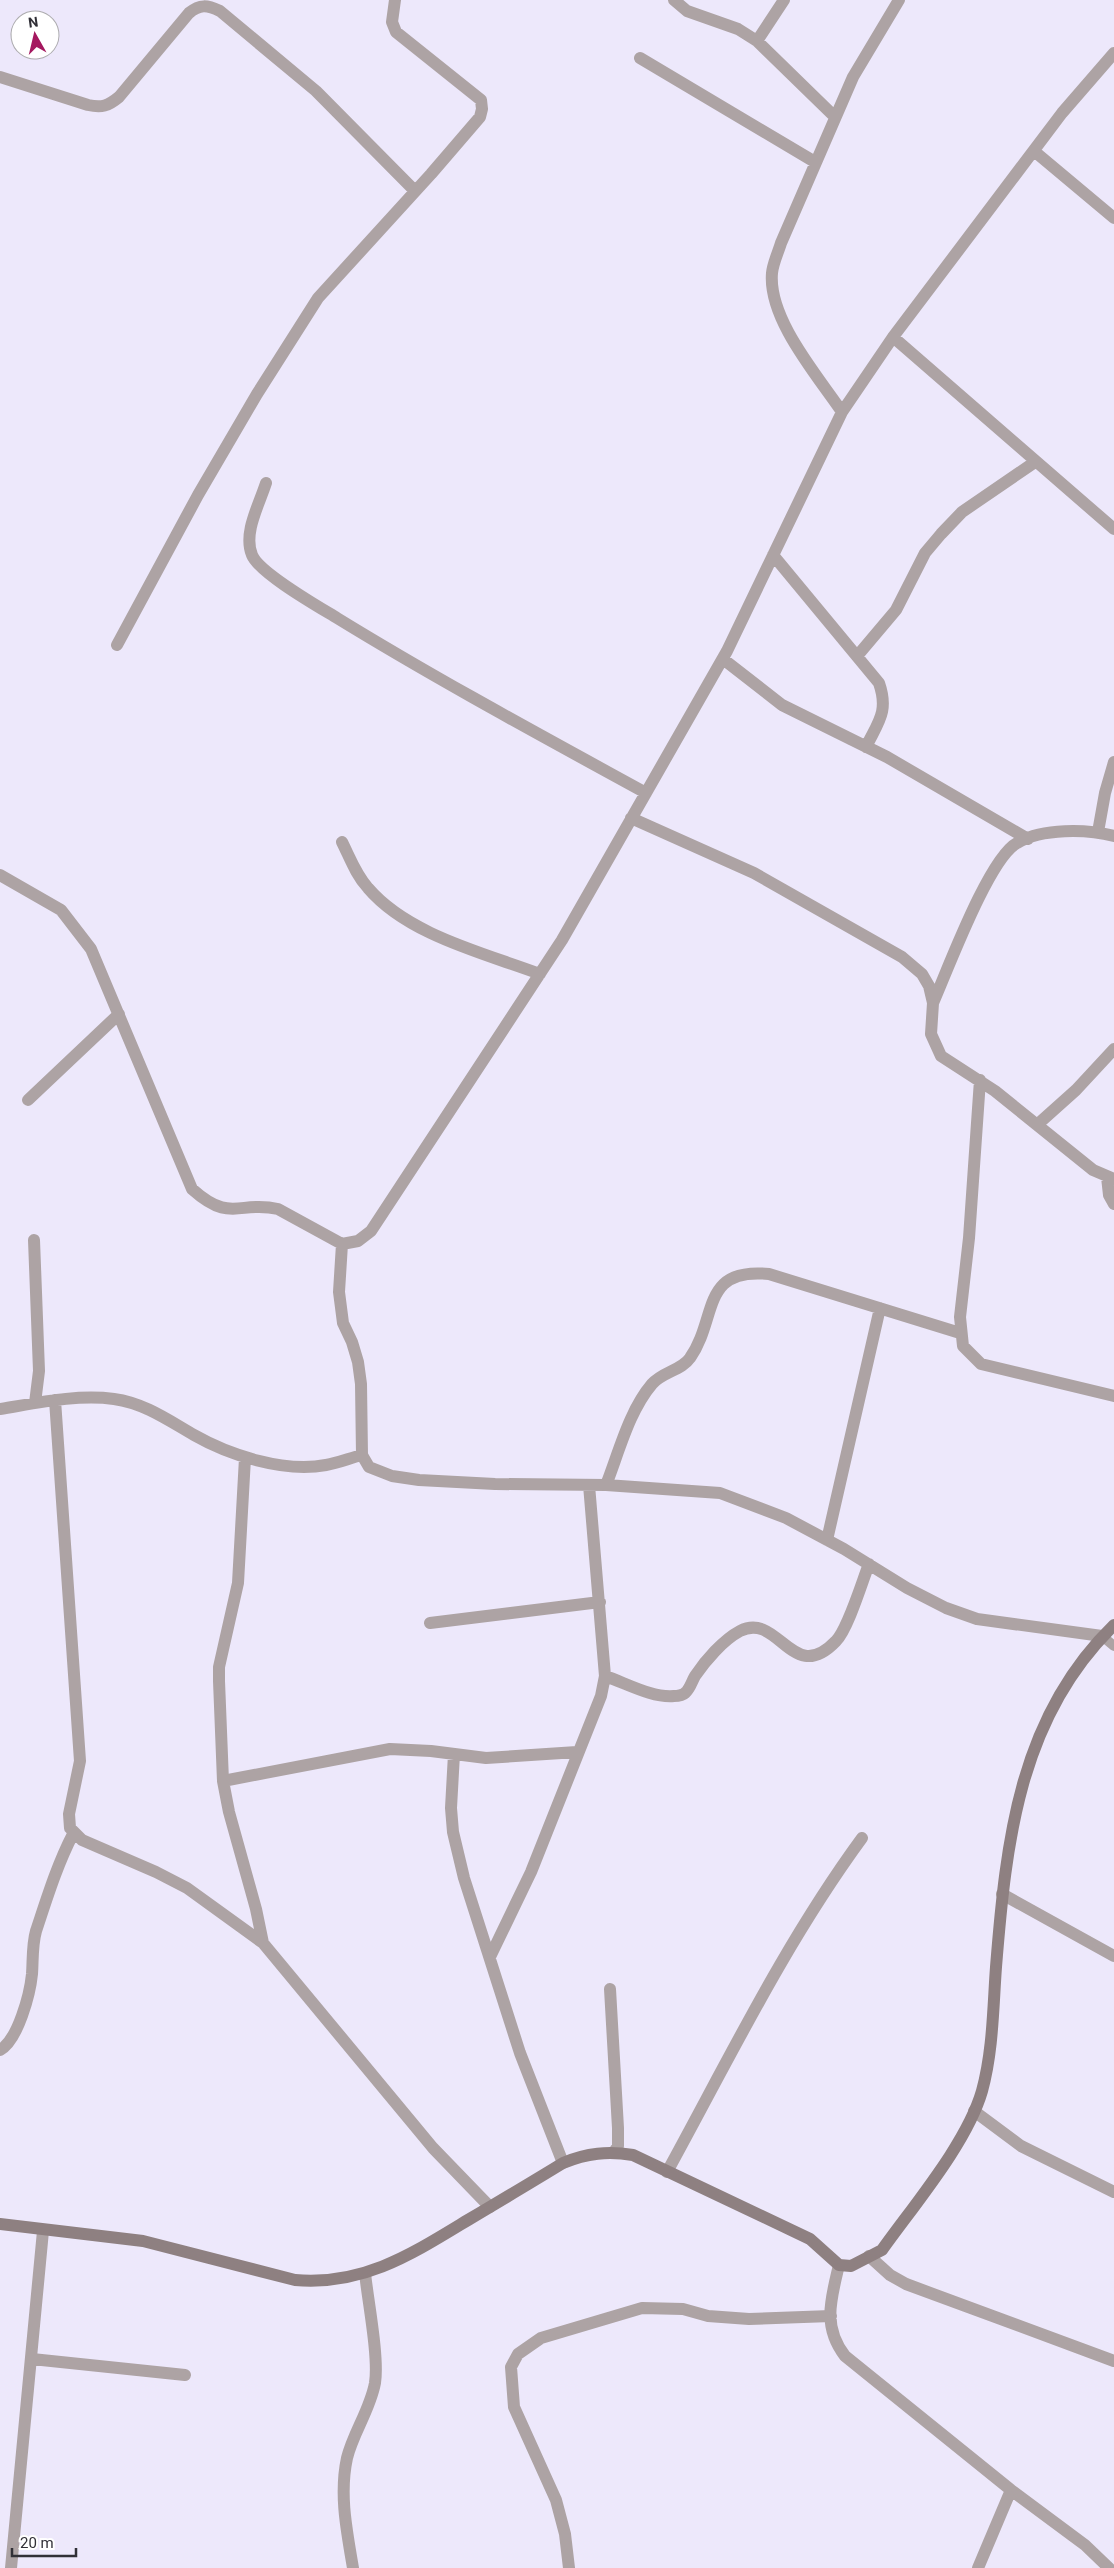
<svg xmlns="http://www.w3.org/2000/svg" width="1114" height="2568" font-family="Roboto,sans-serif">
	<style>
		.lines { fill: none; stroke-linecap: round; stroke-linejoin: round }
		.lane { stroke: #ada3a4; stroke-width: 10 }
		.street { stroke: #ada3a4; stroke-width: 12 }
		.secondary { stroke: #8e8081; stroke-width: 12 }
	</style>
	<rect width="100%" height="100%" fill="#ede8fb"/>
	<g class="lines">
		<path class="lane" d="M1102,1636L1114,1646"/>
		<path class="street" d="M674,0L687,11L738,29L757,41L835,117
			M757,41L784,0
			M640,58L815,162
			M0,77L88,105C102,108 108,106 119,97L189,13C200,4 207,5 220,11L316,91L415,191
			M1034,151L1114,218
			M893,337L1114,529
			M842,412C817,375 768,319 772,273C773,263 778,253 781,243L853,77L899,0
			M266,483C259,505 243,533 252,555C259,573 319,607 337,618C438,680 542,736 646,793
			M773,555L879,683C889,712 878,722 866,747
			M117,645L198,495L257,394L318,298L431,174L480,117L482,109L481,100L396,32L392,22L395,0
			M858,655L896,610L925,553L941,534L962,512L1035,462
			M723,659L782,705L887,757L1028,839
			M631,818L754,873L902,957L922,974L929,986L933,1003L931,1034L941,1056L995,1091L1093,1170L1114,1179
			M1098,832L1105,793L1114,762
			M342,842C350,858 356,875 368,888C408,935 484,953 540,974
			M0,875L61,910L91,949L192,1189C231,1224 239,1200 278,1209L342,1244L358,1241L371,1231L562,940L727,651L842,412L893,337L1062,113L1114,53
			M933,1003C948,969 989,858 1017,843C1042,828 1087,829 1114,836
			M980,1080L969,1238L960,1317L963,1346L981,1364L1114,1396
			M28,1100L119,1014
			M1038,1124L1076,1090L1114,1049
			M1107,1177L1109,1195L1114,1204
			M34,1240L39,1371L35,1403
			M342,1244L339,1292L343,1323L352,1342L358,1362L361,1384L362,1455L369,1467L392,1476L419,1480L495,1484L606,1485L720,1493L786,1518L844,1549L907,1588L946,1608L977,1619L1102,1636
			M55,1400L80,1761L69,1814L70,1828L82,1840L156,1872L187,1888L263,1943L433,2148L490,2207
			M0,1409C37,1403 77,1394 114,1399C144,1403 168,1420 194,1435C229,1455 284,1473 326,1465C338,1463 350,1458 362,1455
			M245,1458L238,1583L219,1667V1681L223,1781L229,1812L256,1909L263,1943
			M606,1485C619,1452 629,1411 652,1384C662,1372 682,1370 690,1358C718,1318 700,1267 769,1274L960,1333
			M827,1540L880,1308
			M430,1623L600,1602
			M605,1676C626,1683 652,1698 674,1696C677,1696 683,1695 685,1693C690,1689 692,1681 695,1676C705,1661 723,1640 740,1631C779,1611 792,1687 836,1641C848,1629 862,1582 869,1564
			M454,1754L451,1808L453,1832L464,1878L520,2053L563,2163
			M223,1781L390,1749L431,1751L486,1758L577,1752
			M1002,1894L1114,1956
			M490,1957L531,1872L601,1696L605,1676L589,1485
			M610,1989L618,2128V2146L614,2152
			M0,2050C18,2040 30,1994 32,1974C33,1960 32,1945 36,1931C47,1898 57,1865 73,1834
			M974,2111L1021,2146L1114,2192
			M667,2172C729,2059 785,1943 862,1838
			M869,2256L890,2275L906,2284L1114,2361
			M839,2265C831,2299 822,2326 845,2356L1011,2490L1085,2545L1109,2568
			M32,2359L185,2375
			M11,2568L43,2231
			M353,2568C347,2532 339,2495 347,2458C353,2433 370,2410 375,2383C379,2357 368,2302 365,2273
			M569,2568L565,2534L556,2500L514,2407L511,2367L518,2354L541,2338L642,2308L683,2309L708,2316L749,2319L831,2316
			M978,2568L1011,2490"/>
		<path class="secondary" d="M0,2224L143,2241L295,2280C363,2286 412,2254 468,2220C500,2201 532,2182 563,2163C587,2153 608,2151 633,2155L810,2239L839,2265L851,2266L882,2250C914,2205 967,2143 982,2091C993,2051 993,2008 996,1967C1006,1842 1019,1717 1114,1625"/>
	</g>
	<g transform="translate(35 35) rotate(352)"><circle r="24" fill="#ffffff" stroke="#adacaf"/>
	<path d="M0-4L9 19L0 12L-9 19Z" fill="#a4185f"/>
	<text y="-8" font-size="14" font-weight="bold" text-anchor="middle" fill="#313037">N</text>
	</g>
	<path d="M12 2548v8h64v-8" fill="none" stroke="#313037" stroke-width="2.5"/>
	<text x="20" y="2548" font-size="15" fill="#313037" stroke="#ffffff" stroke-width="4" paint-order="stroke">20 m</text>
</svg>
